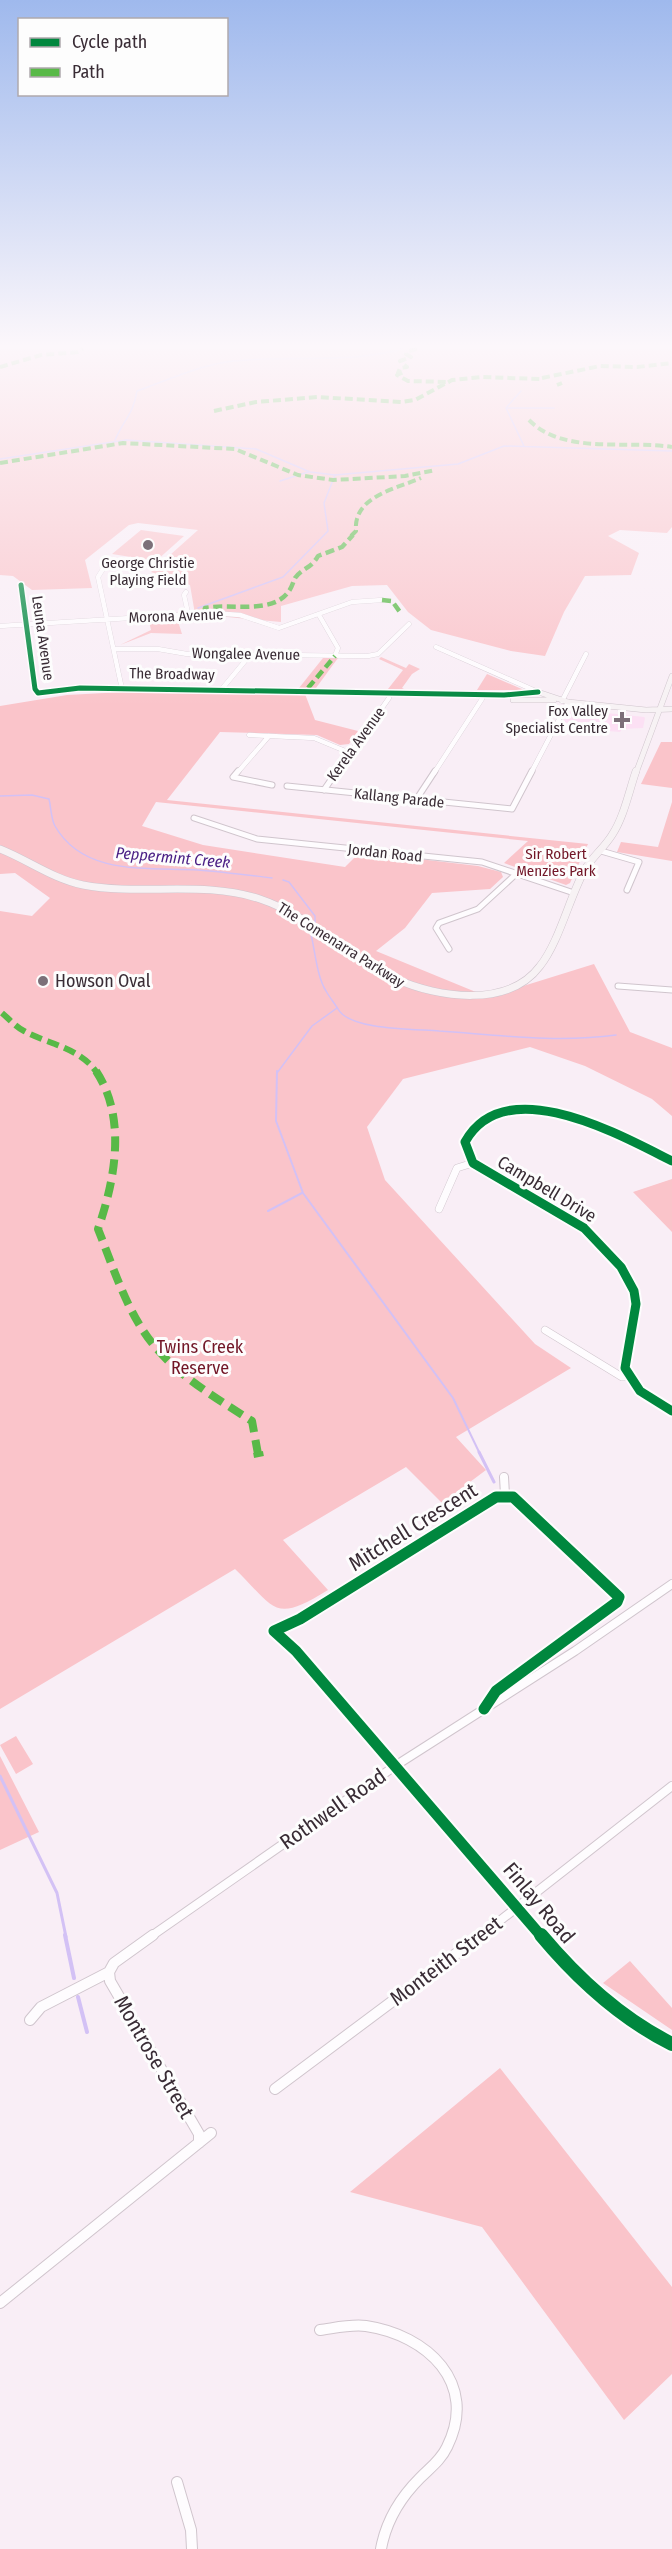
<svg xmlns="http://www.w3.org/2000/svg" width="672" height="2549" font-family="'Fira Sans Condensed',sans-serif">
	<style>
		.built { fill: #fce0f4 }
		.green { fill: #fac4ca }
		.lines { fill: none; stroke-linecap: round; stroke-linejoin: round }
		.stream-far3 { stroke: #d3c1f5; stroke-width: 1.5 }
		.stream-far2 { stroke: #d3c1f5; stroke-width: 2 }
		.stream-far1 { stroke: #d3c1f5; stroke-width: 3 }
		.stream { stroke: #d3c1f5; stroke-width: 4 }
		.street-far4-casing { stroke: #d0c5cd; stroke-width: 5 }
		.street-far3-casing { stroke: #d0c5cd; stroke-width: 7 }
		.street-far2-casing { stroke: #d0c5cd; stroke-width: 8 }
		.street-far1-casing { stroke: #d0c5cd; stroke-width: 10 }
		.street-casing { stroke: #d0c5cd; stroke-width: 12 }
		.secondary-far1-casing { stroke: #d0c5cd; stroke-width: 6 }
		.secondary-casing { stroke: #d0c5cd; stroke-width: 8 }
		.street-far4 { stroke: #fefcfe; stroke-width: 4.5 }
		.street-far3 { stroke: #fefcfe; stroke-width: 5 }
		.street-far2 { stroke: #fefcfe; stroke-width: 7 }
		.street-far1 { stroke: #fefcfe; stroke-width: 8 }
		.street { stroke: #fefcfe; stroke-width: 10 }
		.secondary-far1 { stroke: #f7f2f4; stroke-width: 5 }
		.secondary { stroke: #f7f2f4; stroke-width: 7 }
		.quiet-far4 { stroke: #58b947; stroke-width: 4; stroke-dasharray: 8 4; stroke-linecap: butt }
		.quiet-far3 { stroke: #58b947; stroke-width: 4.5; stroke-dasharray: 9 4.5; stroke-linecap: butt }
		.quiet-far2 { stroke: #58b947; stroke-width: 6; stroke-dasharray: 12 6; stroke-linecap: butt }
		.quiet-far1 { stroke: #58b947; stroke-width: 8; stroke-dasharray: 15 8; stroke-linecap: butt }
		.quiet { stroke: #58b947; stroke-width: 10; stroke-dasharray: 19 10; stroke-linecap: butt }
		.cycleway-far3-casing { stroke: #fdfdfd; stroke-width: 8 }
		.cycleway-far2-casing { stroke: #fdfdfd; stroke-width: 13 }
		.cycleway-far1-casing { stroke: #fdfdfd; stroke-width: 15 }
		.cycleway-casing { stroke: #fdfdfd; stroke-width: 18 }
		.cycleway-far3 { stroke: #00873e; stroke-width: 5 }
		.cycleway-far2 { stroke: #00873e; stroke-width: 9 }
		.cycleway-far1 { stroke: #00873e; stroke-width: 11 }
		.cycleway { stroke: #00873e; stroke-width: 14 }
		.poi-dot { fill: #7c7079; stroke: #fdfdfd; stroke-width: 2 }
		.labels { text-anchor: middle; stroke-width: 6; stroke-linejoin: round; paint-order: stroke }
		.far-poi-label { font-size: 15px; fill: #392c35; stroke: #fdfdfd }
		.far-street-label { font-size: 15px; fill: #392c35; stroke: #fdfdfd }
		.far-park-label { font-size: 15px; fill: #721627; stroke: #fdfdfd }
		.far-water-label { font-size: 16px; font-style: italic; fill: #4b2085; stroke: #fdfdfd }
		.poi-label { font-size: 18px; fill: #392c35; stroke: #fdfdfd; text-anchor: start }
		.street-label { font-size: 18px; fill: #392c35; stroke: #fdfdfd }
		.park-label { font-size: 18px; fill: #721627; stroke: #fdfdfd }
		.near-street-label { font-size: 21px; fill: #392c35; stroke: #fdfdfd }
	</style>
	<rect width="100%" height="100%" fill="#f9eef6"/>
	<path class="built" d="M570,709L644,717L645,718L643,728L622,729L620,732L560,727Z"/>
	<path class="green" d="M0,349H672V527L667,533L620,530L608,536L639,553L631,575L585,576L564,612L545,656L511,651L431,630L408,612L387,585L352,586L281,606V622L195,614L190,585L151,572L198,530L138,523L129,525L85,560L92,588L32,590L13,576L0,575Z
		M141,530L184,536L156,561L112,554Z
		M176,615L182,634L151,633L120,645L151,630L148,617Z
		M381,657L406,668L409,664L420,669L412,674L402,688L404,689H388L403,670L379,659Z
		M323,658H338L316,688H299Z
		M487,674L524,690H477Z
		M123,692L305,694L315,720L358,731L349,744L340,745L317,735L220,732L167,800L588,844L570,883L566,885L504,863L528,841L156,802L142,826L203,845L345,867L360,852L478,866L501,872L503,877L490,889L432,893L405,928L376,951L488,997L594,964L630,1032L672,1048V1116L652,1099L585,1066L530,1047L403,1079L367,1127L385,1180L535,1344L571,1368L456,1437L486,1470L442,1503L406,1467L283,1540L328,1590C273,1624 276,1609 235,1569L0,1709V911L32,916L50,898L15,873L0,874V706L67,695Z
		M661,742H672V788L641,784Z
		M672,802V861L617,852L621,842L658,847Z
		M672,1179V1232L633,1192Z
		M16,1736L33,1764L16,1774L0,1745Z
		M0,1756L39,1832L0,1850Z
		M630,1961L672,2008V2030L603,1983Z
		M500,2068L672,2287V2374L624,2420L482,2227L350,2192Z"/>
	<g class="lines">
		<path class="stream-far3" d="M521,391L506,408L524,446
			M506,408H554
			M115,440C124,419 133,415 137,391C168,380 200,365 233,361C289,355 346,364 402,349
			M0,459L126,440L256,449L310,472L335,475L458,464L504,446L672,451
			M280,481L308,472
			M198,608L283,577L328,531L324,503L335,475
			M0,796L32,795L49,799C51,807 51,819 55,826C84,877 150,867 198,870C223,872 247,875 272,878
			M283,880L289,882L315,916V924
			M311,934C315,951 317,977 326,991C330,998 335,1004 338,1009C350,1031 418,1029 439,1031C498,1035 556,1043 616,1035
			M277,1073L312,1026L337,1008"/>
		<path class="stream-far2" d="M277,1071L276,1121L303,1193L453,1398L480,1454
			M268,1211L302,1193"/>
		<path class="stream-far1" d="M479,1452L494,1482
			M0,1776L57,1893L66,1937"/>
		<path class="stream" d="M65,1935L74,1978
			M78,1997L87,2032"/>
		<defs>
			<path id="street-far4" d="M103,569L98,577L122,689
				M21,585L35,689L38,693L80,688L305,691
				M186,592L184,595L188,613
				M319,615L338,648L335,656
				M0,626L212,613L240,615L279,628L352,602L382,600
				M436,647L538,692
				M114,649H158L187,654L368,656L378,654L409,624
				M221,690L250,655
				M562,701L586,654
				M249,735L314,738L350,753
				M237,773L269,736
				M336,773L389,698
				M434,773L482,699
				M531,773L568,702"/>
			<path id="street-far3" d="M238,771L233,777L272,785
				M287,786L512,809L532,771
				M324,790L337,771
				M416,800L435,771
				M194,818L257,839L482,862L574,893
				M601,851L639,862L627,890
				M449,949L436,928L439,923L478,909L516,874
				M618,986L672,990"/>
			<path id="street-far2" d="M672,1161C620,1135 505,1070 465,1142L473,1163L584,1228L621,1267L634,1291L636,1304L625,1368L640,1391L672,1411
				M439,1209L457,1168L473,1163
				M545,1330L622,1377H630"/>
			<path id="street-far1" d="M504,1477L505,1495
				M484,1709L496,1691L617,1602L619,1597L513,1497H496L300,1619L274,1631L296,1651L542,1937
				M150,1937L395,1766L575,1651L672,1584
				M479,1937L672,1786"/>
			<path id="street" d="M541,1935C577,1978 622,2019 672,2044
				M109,1972L110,1981L199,2134V2143
				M30,2020L41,2007L109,1972L114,1963L153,1935
				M275,2089L481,1935
				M0,2303L211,2133
				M320,2330C335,2328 351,2324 366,2326C427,2335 479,2383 447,2447C441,2460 430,2468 420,2478C400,2498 386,2521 381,2549
				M177,2482L191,2530L192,2549"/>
			<path id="secondary-far1" d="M305,691L504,695L538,692L568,702L646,710L672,709
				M513,700H554
				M636,773L672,676"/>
			<path id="secondary" d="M0,849C28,860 53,879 83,885C141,896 203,880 260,899C311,916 348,957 396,979C438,998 509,1008 540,966C559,942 569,899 584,871C591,858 604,848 612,835C624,817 629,791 636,771"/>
		</defs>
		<use href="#street-far4" class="street-far4-casing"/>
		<use href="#street-far3" class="street-far3-casing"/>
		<use href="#street-far2" class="street-far2-casing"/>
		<use href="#street-far1" class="street-far1-casing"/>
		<use href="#street" class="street-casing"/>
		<use href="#secondary-far1" class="secondary-far1-casing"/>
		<use href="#secondary" class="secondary-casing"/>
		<use href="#street-far4" class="street-far4"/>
		<use href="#street-far3" class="street-far3"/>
		<use href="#street-far2" class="street-far2"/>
		<use href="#street-far1" class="street-far1"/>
		<use href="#street" class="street"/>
		<use href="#secondary-far1" class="secondary-far1"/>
		<use href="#secondary" class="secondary"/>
		<path class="quiet-far4" d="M417,349L408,351L406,354L411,357L400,361L407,367L400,368L398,373L404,372L397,375L408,381L450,382
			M0,367L41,355L78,352L83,349
			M542,378L600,366L637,367L672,363
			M557,385L562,383
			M214,411L256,402L318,397L401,402L415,400L452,380L482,377L541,379
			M529,420C563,455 627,440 672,447
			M0,463L123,443L235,449L298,475L333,480L405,476L436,470
			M351,536L356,531C353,496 396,489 421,478"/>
		<path class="quiet-far3" d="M382,600L392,601L400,612
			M204,613L205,608C230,603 273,615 289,591C292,587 293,582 295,578C302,568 311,569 318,556L342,547L353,535
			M308,688L335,656"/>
		<path class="quiet-far2" d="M2,1013C9,1019 16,1027 24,1031C48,1044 81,1048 97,1073"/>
		<path class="quiet-far1" d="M96,1071C127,1118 115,1180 98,1229C114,1269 128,1316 157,1349C183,1379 219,1400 252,1421L258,1454"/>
		<path class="quiet" d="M258,1452L259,1457"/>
		<defs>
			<path id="cycleway-far3" d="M21,585L35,689L38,693L80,688L504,695L538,692"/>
			<path id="cycleway-far2" d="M672,1161C620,1135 505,1070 465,1142L473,1163L584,1228L621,1267L634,1291L636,1304L625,1368L640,1391L672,1411"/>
			<path id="cycleway-far1" d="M484,1709L496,1691L617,1602L619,1597L513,1497H496L300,1619L274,1631L296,1651L542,1937"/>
			<path id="cycleway" d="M541,1935C577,1978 622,2019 672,2044"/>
		</defs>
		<use href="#cycleway-far3" class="cycleway-far3-casing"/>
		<use href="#cycleway-far2" class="cycleway-far2-casing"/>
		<use href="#cycleway-far1" class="cycleway-far1-casing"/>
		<use href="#cycleway" class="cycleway-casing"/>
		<use href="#cycleway-far3" class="cycleway-far3"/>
		<use href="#cycleway-far2" class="cycleway-far2"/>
		<use href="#cycleway-far1" class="cycleway-far1"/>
		<use href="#cycleway" class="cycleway"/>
	</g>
	<linearGradient id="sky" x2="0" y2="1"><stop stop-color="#9fb9ed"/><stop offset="0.49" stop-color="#fcf7fb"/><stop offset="1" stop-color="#fcf7fb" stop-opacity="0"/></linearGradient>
	<rect width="672" height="706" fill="url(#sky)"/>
	<g class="poi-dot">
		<circle cx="148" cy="545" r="6"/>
		<path d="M619 711h6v6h6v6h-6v6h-6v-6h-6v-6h6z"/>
		<circle cx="43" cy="981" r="6"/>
	</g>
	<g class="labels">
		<g class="far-poi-label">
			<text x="148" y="568">George Christie<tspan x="148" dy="17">Playing Field</tspan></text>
			<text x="608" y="716" text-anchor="end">Fox Valley<tspan x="608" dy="17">Specialist Centre</tspan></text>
		</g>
		<g class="far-street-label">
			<text transform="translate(176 616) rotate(-2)" y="5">Morona Avenue</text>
			<text transform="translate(43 638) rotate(82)" y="5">Leuna Avenue</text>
			<text transform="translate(246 654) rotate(1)" y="5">Wongalee Avenue</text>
			<text transform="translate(172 674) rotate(1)" y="5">The Broadway</text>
			<text transform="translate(356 744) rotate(-54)" y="5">Kerela Avenue</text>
			<text transform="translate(399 798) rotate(6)" y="5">Kallang Parade</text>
			<text transform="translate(385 853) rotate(6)" y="5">Jordan Road</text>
			<text transform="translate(341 945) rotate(32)" y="5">The Comenarra Parkway</text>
		</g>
		<g class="far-park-label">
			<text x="556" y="859">Sir Robert<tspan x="556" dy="17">Menzies Park</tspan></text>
		</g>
		<g class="far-water-label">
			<text transform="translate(173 857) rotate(5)" y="6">Peppermint Creek</text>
		</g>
		<g class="poi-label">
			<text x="55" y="987">Howson Oval</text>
		</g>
		<g class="street-label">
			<text transform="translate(547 1189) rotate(31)" y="6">Campbell Drive</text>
		</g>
		<g class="park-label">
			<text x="200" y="1353">Twins Creek<tspan x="200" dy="21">Reserve</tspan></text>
		</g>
		<g class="near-street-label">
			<text transform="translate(413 1527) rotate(-32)" y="7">Mitchell Crescent</text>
			<text transform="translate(333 1809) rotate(-35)" y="7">Rothwell Road</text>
			<text transform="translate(539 1903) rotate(50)" y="7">Finlay Road</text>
			<text transform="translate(446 1961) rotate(-37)" y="7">Monteith Street</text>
			<text transform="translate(154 2057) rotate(60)" y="7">Montrose Street</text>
		</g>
	</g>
	<rect x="18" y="18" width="210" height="78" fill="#fdfdfd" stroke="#afa9ad" stroke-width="1.5"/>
	<rect x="30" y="38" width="30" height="9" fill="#00873e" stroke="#afa9ad" stroke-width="1.5"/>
	<text x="72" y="48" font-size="18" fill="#392c35">Cycle path</text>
	<rect x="30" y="68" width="30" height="9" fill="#58b947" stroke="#afa9ad" stroke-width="1.5"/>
	<text x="72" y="78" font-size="18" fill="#392c35">Path</text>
</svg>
